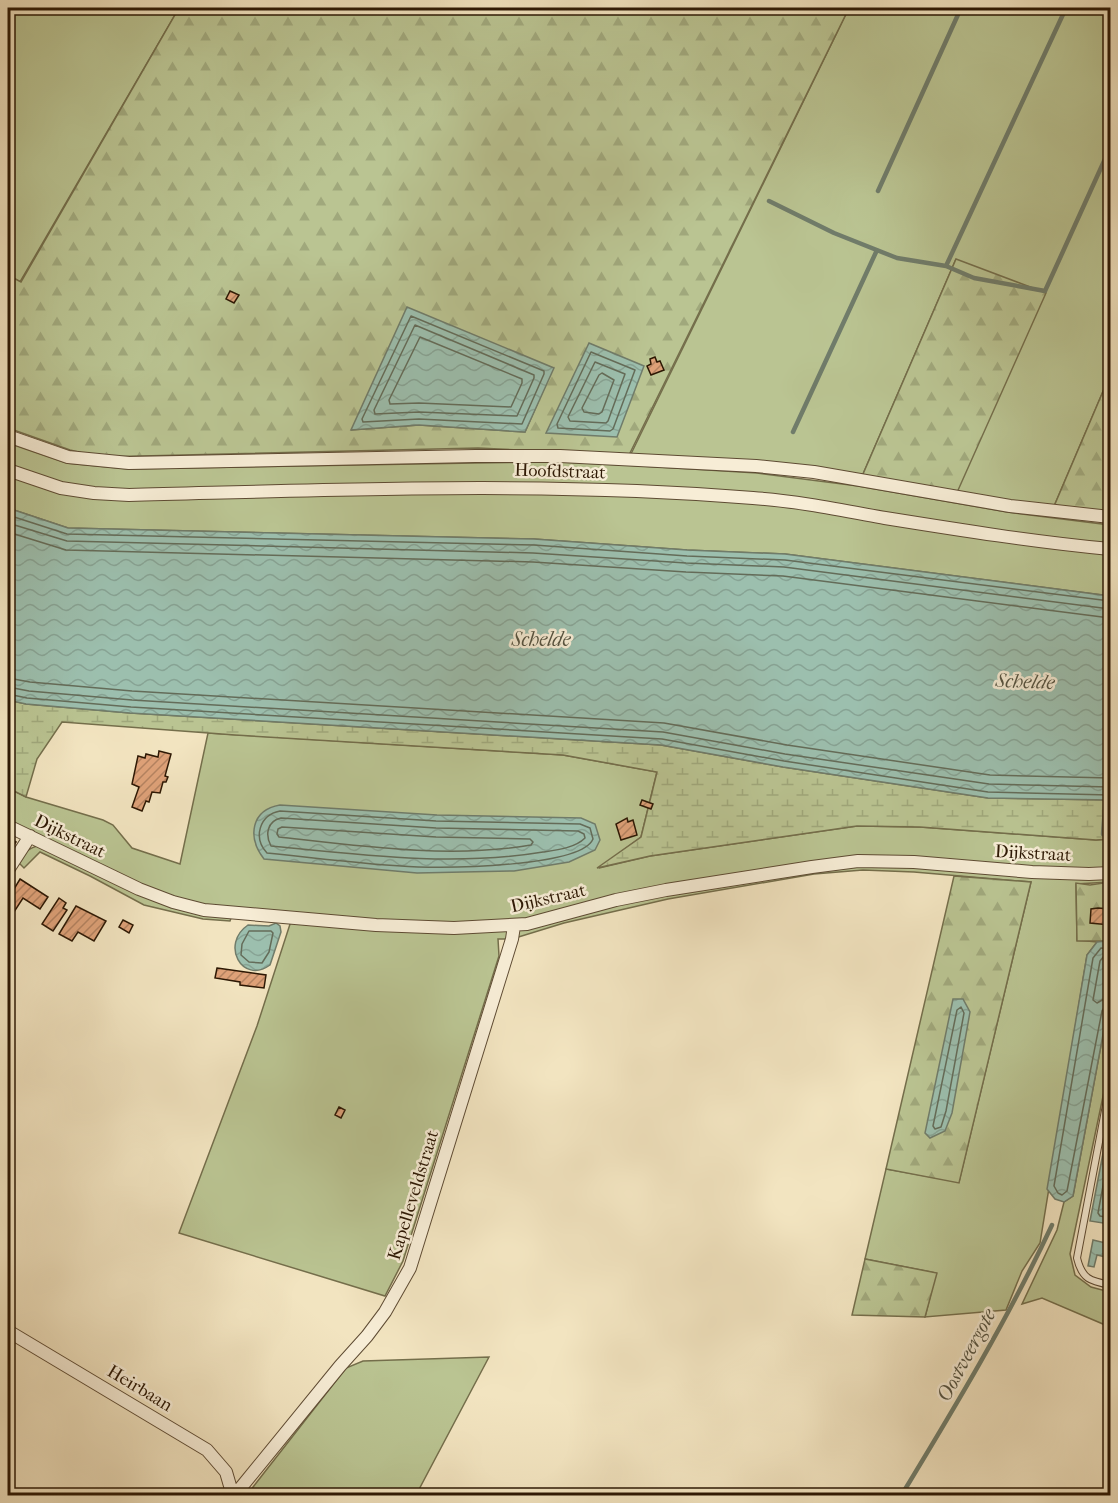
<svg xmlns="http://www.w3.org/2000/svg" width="1118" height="1503" font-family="'IM FELL French Canon',serif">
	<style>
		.green { fill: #bac492; stroke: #746e4b; stroke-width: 1.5 }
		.forest { fill: url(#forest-firs); stroke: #746e4b; stroke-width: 1.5; fill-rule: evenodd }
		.wetland { fill: url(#wetland-marsh); stroke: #746e4b; stroke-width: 1.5 }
		.water { fill: url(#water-waves); stroke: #707c6a; stroke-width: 1.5 }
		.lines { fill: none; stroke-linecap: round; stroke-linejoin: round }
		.shore { stroke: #646c59; stroke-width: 1.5 }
		.stream { stroke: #707c6a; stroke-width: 4.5 }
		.building { fill: url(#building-hatch); stroke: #2d1804; stroke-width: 1.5 }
		.service-casing { stroke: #5e4b33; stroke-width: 8 }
		.minor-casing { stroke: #5e4b33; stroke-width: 14 }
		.service { stroke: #f7edd6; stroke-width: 6 }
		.minor { stroke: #f7edd6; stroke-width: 12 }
		.labels { text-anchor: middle; stroke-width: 5; stroke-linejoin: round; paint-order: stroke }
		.street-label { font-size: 18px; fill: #2d1804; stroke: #f7edd6 }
		.water-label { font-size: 20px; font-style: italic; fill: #545240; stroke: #f7edd6 }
	</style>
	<defs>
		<pattern id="forest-firs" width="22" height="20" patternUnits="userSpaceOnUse" patternTransform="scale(1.5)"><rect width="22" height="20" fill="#bac492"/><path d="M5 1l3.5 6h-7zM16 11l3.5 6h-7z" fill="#a0a87c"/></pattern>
		<pattern id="wetland-marsh" width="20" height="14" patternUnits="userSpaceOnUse" patternTransform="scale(1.5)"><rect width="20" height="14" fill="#bac492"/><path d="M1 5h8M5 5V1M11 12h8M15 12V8" fill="none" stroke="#a0a87c"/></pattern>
		<pattern id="water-waves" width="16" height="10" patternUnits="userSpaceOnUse" patternTransform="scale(1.5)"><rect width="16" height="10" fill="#9cbfae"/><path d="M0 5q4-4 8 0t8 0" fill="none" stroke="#87a394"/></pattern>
		<pattern id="building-hatch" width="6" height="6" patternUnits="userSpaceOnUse" patternTransform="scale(1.5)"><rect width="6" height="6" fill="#dea178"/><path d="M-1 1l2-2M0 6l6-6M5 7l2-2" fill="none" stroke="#b48260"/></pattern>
	</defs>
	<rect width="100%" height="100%" fill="#f2e4c0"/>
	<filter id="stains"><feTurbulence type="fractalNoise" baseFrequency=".00333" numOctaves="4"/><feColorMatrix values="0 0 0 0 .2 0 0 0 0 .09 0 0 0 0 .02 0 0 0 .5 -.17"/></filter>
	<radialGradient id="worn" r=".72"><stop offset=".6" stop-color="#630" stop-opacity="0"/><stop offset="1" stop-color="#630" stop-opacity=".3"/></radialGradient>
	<path class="green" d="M8,8H179L20,282L8,275Z
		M849,8H1110V375L1052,511L955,497L956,259L860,481L628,460Z
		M8,443L66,463L129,469L476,463L561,462L625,465L757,473L858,486L1007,512L1110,525V596L785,554L687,550L534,539L68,528L8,508Z
		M208,733L563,755L657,772L641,837L599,868L650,856L857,826L920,827L1096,840L1110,839V882L1076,884L1077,940L1097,942L1087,955L1040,1243L1022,1271L1006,1310L925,1317L936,1273L865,1259L886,1169L959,1182L1031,882L914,872L863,870L814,874L668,899L564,923L512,939H498L499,956L403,1261L385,1296L179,1233L257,1026L292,918L233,913L230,921L203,919L144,905L90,876L40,852L24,868L18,862C24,852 29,848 40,845L8,825V788L26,797L103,820L113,825L132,848L180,864Z
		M1110,997V1063L1070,1254L1075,1275L1091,1287L1110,1292V1327L1042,1298L1022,1304L1057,1230L1064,1202L1073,1196Z
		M489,1357L416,1495L246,1496L346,1368L363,1361Z"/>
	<path class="forest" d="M179,8H849L629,455L478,448L99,457L70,450L8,428V275L21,282ZM553,368L525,432L419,425L351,430Z
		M956,259L1046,293L955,497L860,481Z
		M1110,375V517L1052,511Z
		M954,876L1031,882L959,1183L886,1169Z
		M1110,882V945L1106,941H1077L1076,883L1090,885Z
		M865,1259L937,1273L925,1317L852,1315Z"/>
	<path class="wetland" d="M8,700L26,704L130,713L661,745L783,767L988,798L1110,800V839L1096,840L920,827L857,826L650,856L597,868L641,837L657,772L563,755L235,735L62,722L37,759L26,797L8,788Z"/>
	<path class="water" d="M407,307L554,368L525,432L419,425L351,430Z
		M589,343L644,366L617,437L546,433Z
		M8,508L68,528L534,539L687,550L785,554L1110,596V800L988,798L783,767L661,745L130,713L26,704L8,700Z
		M280,805L437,815L581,818L595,824L600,840L595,850L569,862L514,871L417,873L264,859C247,837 251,810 280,805Z
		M276,923L280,926L281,932L270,965C242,985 220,944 248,925L269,926Z
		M1106,941L1110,945V997L1073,1196L1064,1202L1055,1199L1047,1189L1087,955L1097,942Z
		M953,999H963L970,1012L952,1113L945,1131L930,1138L925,1133Z
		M1110,1117V1215L1109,1224L1090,1221Z
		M1093,1240L1110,1244V1258L1097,1255L1094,1267L1088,1266Z"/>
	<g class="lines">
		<path class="shore" d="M411,316L544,371V374L522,424L419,419L363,422L362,419Z
			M415,325L534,375V378L517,416L419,412L375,414L374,410Z
			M420,337L522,379V383L511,407L419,403L390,404L389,400Z
			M591,352L635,370L613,429L610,431L558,428L557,424Z
			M595,362L625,374L608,421L606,423L570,421L568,417Z
			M602,373L614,380L602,412L599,414L584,412L582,408L599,375Z
			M8,515L67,534L534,545L687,556L785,560L1110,601
			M8,523L67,541L533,553L686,563L784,567L1110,609
			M8,532L66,550L533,562L686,572L783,576L1110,618
			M8,678L30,682L132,691L664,723L787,745L990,775L1110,778
			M8,687L29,691L132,700L663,732L785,754L989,784L1110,787
			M8,694L27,698L131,707L662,739L784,761L988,792L1110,795
			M280,811L436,821L580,824L590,828L593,839C581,867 448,868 418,867C368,865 317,858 267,853C253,838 259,815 280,811Z
			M281,818L436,828L578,831L584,834L585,838C575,848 557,850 543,852C453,867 361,855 271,846C265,835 267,821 281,818Z
			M282,827L436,837L530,839L533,842L531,845C451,859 359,846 279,837L277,834L278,829Z
			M249,931H271L273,933L269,952L262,963L249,962L241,955L242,944Z
			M1110,949L1101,948L1093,958L1054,1186L1058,1193L1062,1195L1067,1191L1102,1011L1105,1006L1110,1005
			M1110,956H1104L1100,961L1093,1000L1097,1003L1104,999L1110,998
			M961,1007L964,1013L946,1111L941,1127L935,1129L933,1126L957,1010Z
			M1110,1148L1098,1213L1100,1216L1110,1218"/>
		<path class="stream" d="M1066,8L946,266L974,278L1045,291L1110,148
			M878,191L961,8
			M769,201L834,233L897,258L946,266
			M793,432L877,250
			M1103,834L1106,795
			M901,1496C955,1407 1008,1319 1052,1225"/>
	</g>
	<path class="building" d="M230,291L239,295L234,303L226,299Z
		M655,357L657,362L660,361L664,370L651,375L647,366L651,364L650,359Z
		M159,751L171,754L165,776L168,777L166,782H163L160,793L152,792L149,802L146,801L142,811L132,807L139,787L132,784L138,756L145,758L146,754L158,757Z
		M642,800L653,804L651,809L640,805Z
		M627,818L628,822L633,820L637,835L621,840L616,824Z
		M8,837L16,842L11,849L8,847Z
		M20,879L48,897L40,909L23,898L14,912L8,908V899Z
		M59,898L66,903L63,908L67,910L53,931L42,924Z
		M76,906L106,921L94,941L78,932L72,941L59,934Z
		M1098,908L1110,909V925L1090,923L1091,909Z
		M123,920L133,925L129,933L119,927Z
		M217,968L266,975L264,988L240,985V982L215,978Z
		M339,1107L345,1110L341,1118L335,1115Z"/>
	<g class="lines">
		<defs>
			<path id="service" d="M1110,1084L1077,1258C1082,1279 1090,1281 1110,1285"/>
			<path id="minor" d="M8,436L68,457L129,463L475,456H560L756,466L814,472L1010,506L1110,517
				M8,470L61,488L94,493L129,495C337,490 545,481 753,498C797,501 841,510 885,518C960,530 1035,542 1110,549
				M8,826L139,889L173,902L204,910L376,925L454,928L527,924L616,900L666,890L812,867L858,861L914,862L1032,872L1089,874L1110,873
				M8,870L30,836
				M8,1331L207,1450L226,1472L233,1496
				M234,1496L340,1366L367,1336L385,1312L410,1268L512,939L514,926"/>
		</defs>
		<use href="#service" class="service-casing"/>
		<use href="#minor" class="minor-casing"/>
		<use href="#service" class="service"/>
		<use href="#minor" class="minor"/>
	</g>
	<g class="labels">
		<g class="street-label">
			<text transform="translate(560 471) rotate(2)" y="6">Hoofdstraat</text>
			<text transform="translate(70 836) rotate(26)" y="6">Dijkstraat</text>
			<text transform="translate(1033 853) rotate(3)" y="6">Dijkstraat</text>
			<text transform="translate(548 898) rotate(-13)" y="6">Dijkstraat</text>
			<text transform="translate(413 1195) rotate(-73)" y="6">Kapelleveldstraat</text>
			<text transform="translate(140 1388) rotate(31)" y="6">Heirbaan</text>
		</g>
		<g class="water-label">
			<text x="541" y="646">Schelde</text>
			<text transform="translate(1025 681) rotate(2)" y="7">Schelde</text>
			<text transform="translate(966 1355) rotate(-62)" y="7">Oostveergote</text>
		</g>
	</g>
	<rect width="1118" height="1503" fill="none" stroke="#f2e4c0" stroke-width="30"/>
	<rect x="9" y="9" width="1100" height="1485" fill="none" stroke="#2d1804" stroke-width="3"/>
	<rect x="15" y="15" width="1088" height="1473" fill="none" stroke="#2d1804" stroke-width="1.5"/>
	<rect width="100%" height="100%" filter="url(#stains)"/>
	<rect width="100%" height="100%" fill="url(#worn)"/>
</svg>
